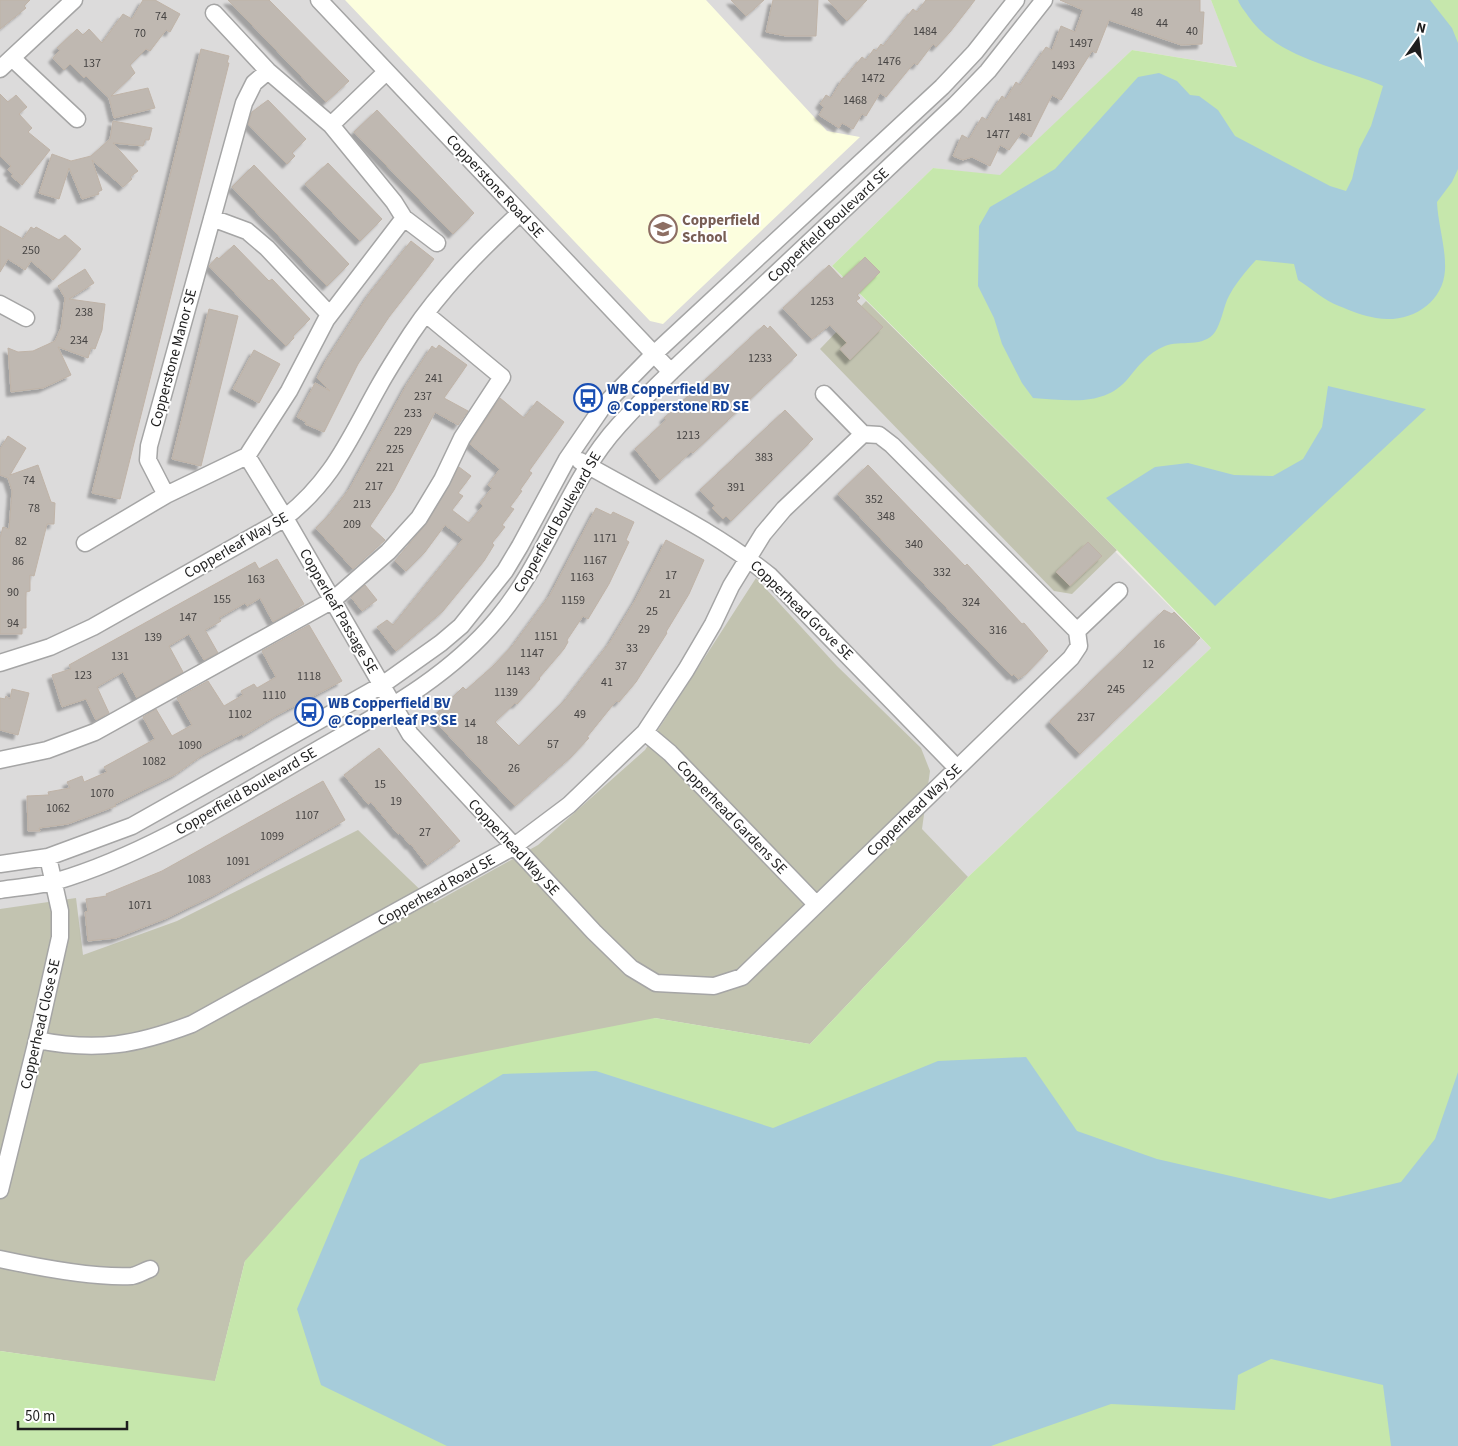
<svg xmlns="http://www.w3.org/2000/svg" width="1458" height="1446" font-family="'Source Sans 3',sans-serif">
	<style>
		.residential { fill: #dcdbdb }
		.education { fill: #fcfede }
		.construction { fill: #c2c3b0 }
		.grass { fill: #c6e7ac }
		.water { fill: #a6ccda }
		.building { fill: #bfb8b1; stroke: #bfb3a7; filter: url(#shadow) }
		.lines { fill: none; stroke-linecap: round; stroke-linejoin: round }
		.minor-casing { stroke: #a5a5a5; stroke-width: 19 }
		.minor { stroke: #fff; stroke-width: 16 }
		.labels { text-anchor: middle; stroke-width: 4; stroke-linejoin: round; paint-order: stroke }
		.number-label { font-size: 12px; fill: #464443 }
		.street-label { font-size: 15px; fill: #1e1e1e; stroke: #fff }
		.education-label { font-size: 15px; font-weight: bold; fill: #785e54; stroke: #fff; text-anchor: start }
		.transit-label { font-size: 15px; font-weight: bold; fill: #164399; stroke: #fff; text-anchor: start }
	</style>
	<defs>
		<filter id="shadow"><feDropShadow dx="-4.5" dy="4.5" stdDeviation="1" flood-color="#0004"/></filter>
	</defs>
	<rect width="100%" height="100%" fill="#eeece4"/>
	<path class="residential" d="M0,0H1211L1238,67L1132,50L1000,176L933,168L832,266L1211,648L968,877L810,1044L655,1018L245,1261L0,1351Z"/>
	<path class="education" d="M345,0H706L827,131L860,137L663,324L650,321Z"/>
	<path class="construction" d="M866,301L1117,550L1072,594L1054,591L820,349Z
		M756,578L837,666L921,748L930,771L922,829L968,877L810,1044L655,1018L245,1261L215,1382L0,1351V909L76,898L83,955L177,921L358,830L434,903L538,845L645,750Z"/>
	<path class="grass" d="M1211,0H1458V1446H0V1351L215,1381L245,1261L420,1064L655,1018L810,1044L968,877L1211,648L1117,550L832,266L933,168L1000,175L1132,50L1237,67Z"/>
	<path class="water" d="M1238,0H1430L1452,28L1458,43V169L1452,182L1437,202C1438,225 1446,247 1445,270C1443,305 1408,324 1376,318C1364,316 1351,311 1339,306C1325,301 1311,288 1298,280L1294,264L1256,260C1245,272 1234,285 1227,300C1223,310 1221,323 1215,332C1204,348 1180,340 1165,346C1147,353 1138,367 1126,381C1102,407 1065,400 1033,398L1022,383L1002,344L994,318L978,286L979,226L990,207L1055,169L1138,77L1159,73L1177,81L1190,95L1199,96L1218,110L1235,136L1330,186L1346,191L1352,179L1359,149L1371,126L1383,86C1337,66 1279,60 1248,16C1245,11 1240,6 1238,0Z
		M1328,386L1426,409L1215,606L1106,498L1155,467L1188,463L1234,475L1273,476L1303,459L1322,427Z
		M1026,1057L1077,1131L1157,1159L1330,1199L1401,1182L1435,1139L1458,1072V1446H1391L1383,1385L1271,1359L1238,1375L1235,1410L1111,1404L991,1446H447L321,1385L297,1309L360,1160L503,1074L596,1071L773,1128L938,1061Z"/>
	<path class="building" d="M0,0H30L24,6L26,8L0,29Z
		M143,0H155L180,14L170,32L166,30L150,51L146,49L130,65L135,73L111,96L148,88L155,108L114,118L109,98L86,76L84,78L70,64L64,70L53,58L60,50L57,48L77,29L83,35L89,29L102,43L123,14L132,19Z
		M228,0H269L349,81L326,102Z
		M731,0H764L746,16Z
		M773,0H818L816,36H786L766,32Z
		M828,0H867L847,21Z
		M926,0H975L950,32L936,47L933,44L917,65L914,63L886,97L880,93L866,116L862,114L853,129L842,123L839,128L819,115L824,107L820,104L826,95L831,98L843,78L844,79L862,57L866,60L874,49L876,51L881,44L883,46L913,9L917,12Z
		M1060,0H1200V12H1204L1202,44L1181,45L1109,20L1096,53L1092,51L1061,100L1052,95L1031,137L1022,132L1009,150L1000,145L990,166L972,157L963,160L953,156L962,135L969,139L982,117L987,120L1002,96L1006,99L1016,82L1020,85L1046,47L1052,50L1061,26L1075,32L1083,10Z
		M201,49L229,56L227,63H229L120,499L92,493L93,489Z
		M0,94L8,102L16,95L27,107L19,114L32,128L28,132L50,150L22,185L11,176L13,174L8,170L11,166L0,156Z
		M268,100L306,139L292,153L295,156L287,164L248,124L252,112Z
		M377,110L474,213L453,234L354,132Z
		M113,121L152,128L149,140H145L143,146L113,143L138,171L130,177L132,179L123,187L92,160L102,190L98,192L99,194L82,199L69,168L59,199L39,193L52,154L71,161L91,156L110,139Z
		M328,163L382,219L360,241L305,184Z
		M254,165L349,264L327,286L232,187Z
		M0,226L23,239L31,227L34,229L36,227L59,240L65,235L81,249L53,280L31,261L25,270L8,259L0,272Z
		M411,241L434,259L389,317L358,364L324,432L305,424L306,422L297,417L315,383L330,391L317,378L327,359L369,294Z
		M234,245L269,281L272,279L310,319L293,336L294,338L286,346L209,266L217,257L219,259Z
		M865,257L880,272L857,295L860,298L856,301L883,327L850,360L840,349L847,343L830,325L812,339L783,308L829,265L842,279Z
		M85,269L94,283L69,299L105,304L102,330L95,349L91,348L88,358L58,347L71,375L43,388L11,392L8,348L18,352L33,351L55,341L61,328L65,298L58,286Z
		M209,309L238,316L201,466L172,459Z
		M764,325L768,329L770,326L797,355L693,453L691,452L660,480L635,449L666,420L664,418L675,408Z
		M439,345L467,365L444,398L468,411L458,425L435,412L394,490L370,526L385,540L353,569L316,528L330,514L350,488L407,384L432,346L436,349Z
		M254,350L280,364L259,403L233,389Z
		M500,398L524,418L537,401L564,422L529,471L532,473L520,490L522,491L510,507L514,509L502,525L505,527L492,543L494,545L484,561L443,611L396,651L377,627L387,620L393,625L463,539L445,525L425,552L406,571L395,561L427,523L459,467L471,476L458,493L463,496L452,510L469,523L483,506L480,503L492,488L488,485L500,469L470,444Z
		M785,410L813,439L731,521L726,516L723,519L712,508L715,506L700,490Z
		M8,436L26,448L10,475L38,465L51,502L55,503L54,524H47L34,576L30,575V591L26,592V628H22V634H0V538L3,527L9,529L12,491L8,478L0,475V449Z
		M868,465L965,566L967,564L1022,624L1024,623L1048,651L1026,674L1018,679L1014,674L1012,676L838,494Z
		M596,508L611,515L613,512L634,522L626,540L629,542L609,584L588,619L583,616L567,640L568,642L564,649L539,678L540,679L517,704L515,703L495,722L519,746L566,699L610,642L636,599L666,540L704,560L689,594L666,632L667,633L636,682L619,702L616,701L587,737L589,738L571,757L515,806L432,718L463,687L466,690L493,666L513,645L550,595Z
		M1088,542L1102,556L1070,586L1056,572Z
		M277,559L304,604L273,622L260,598L247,606L245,603L219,618L221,621L205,630L218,653L204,660L189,634L169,646L183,672L137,698L123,672L97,687L109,713L96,720L86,699L62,707L52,675L71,669L69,665L255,562L259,569Z
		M365,585L377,600L362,611L351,597Z
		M1164,610L1172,614L1174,612L1200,638L1080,754L1050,722L1051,720Z
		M309,625L342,681L277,715L243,736L242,734L204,754L176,774L115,804L116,806L68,824L39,828L40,831H28L27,796L49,795L48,792L70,788L67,782L82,776L84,782L107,772L104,767L155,739L143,717L156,709L172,736L192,725L177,698L208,681L224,706L243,695L241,691L254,684L257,688L276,677L262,651Z
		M12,689L29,693L18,735L0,730V698L5,699L6,696L10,699Z
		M379,748L460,841L427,865L411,844L410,845L400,833L398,834L371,802L368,804L344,775Z
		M323,781L345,820L216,894L167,918L116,938L88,941L85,912L88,911L86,899L107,896L106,894L162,871Z"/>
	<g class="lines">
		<defs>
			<path id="minor" d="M319,0L671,372
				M214,13L268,71L331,125L394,202L404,218L437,243
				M12,58L77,119
				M0,69L74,0
				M331,125L386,72
				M212,218L247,231L267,248L330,315
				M0,304L26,318
				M824,394L863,434
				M580,461C644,498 712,529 770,576L957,768
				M166,495L148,460L149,446L244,103L254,83L268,71
				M85,543L166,495L247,456L289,391L326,320L404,218
				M1077,631L1119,591
				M0,663L50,647L93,627L282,520C333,481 349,439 379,386C389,368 400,351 411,334C441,289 480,250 520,213
				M645,732L670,753L816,904
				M0,760L47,750L95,732L333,600L388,552L419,518L442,480L462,438L502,377L426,314
				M0,864L48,857L132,826L382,685L441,643L461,626L505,571L520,546L567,459L604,405L654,354L942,87L975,52L1016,0
				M0,890C18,887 39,886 57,881C148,854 231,800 312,753C379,714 447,679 497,619C547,560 567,482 619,425C660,380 706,339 751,297C819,233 887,169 955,105L988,71L1044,0
				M37,1040C97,1052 136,1045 192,1024L513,847L569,805L645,732L686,670L713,624L731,586L763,534L784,509L863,434L879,435L892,445L1077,631L1079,646L1071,658L742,977L714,986L656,983L631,968L594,932L410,734L285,518L247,456
				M0,1190L37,1040L60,937V911L48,857
				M0,1259C37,1267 95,1278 132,1276C138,1275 144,1271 150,1269"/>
		</defs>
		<use href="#minor" class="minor-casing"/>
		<use href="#minor" class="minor"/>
	</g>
	<defs>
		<symbol id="school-ring" viewBox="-11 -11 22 22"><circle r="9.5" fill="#fff" stroke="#8d6e63" stroke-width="1.5"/><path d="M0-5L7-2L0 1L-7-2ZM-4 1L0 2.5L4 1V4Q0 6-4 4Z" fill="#8d6e63"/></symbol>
		<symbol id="bus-ring" viewBox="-11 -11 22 22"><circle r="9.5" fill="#fff" stroke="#1a4fb4" stroke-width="1.5"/><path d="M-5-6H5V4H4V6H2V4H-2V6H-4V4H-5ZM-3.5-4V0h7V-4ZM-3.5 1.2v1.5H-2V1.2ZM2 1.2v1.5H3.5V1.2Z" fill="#1a4fb4"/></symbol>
	</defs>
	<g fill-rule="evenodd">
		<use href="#school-ring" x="647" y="213" width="32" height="32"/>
		<use href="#bus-ring" x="572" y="382" width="32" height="32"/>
		<use href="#bus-ring" x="293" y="696" width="32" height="32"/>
	</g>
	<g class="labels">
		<g class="number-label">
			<text x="1137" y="16">48</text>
			<text x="161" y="20">74</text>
			<text x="1162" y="27">44</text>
			<text x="925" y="35">1484</text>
			<text x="1192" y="35">40</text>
			<text x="140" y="37">70</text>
			<text x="1081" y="47">1497</text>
			<text x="889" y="65">1476</text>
			<text x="92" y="67">137</text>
			<text x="1063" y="69">1493</text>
			<text x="873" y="82">1472</text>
			<text x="855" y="104">1468</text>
			<text x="1020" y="121">1481</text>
			<text x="998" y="138">1477</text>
			<text x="31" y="254">250</text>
			<text x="822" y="305">1253</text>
			<text x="84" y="316">238</text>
			<text x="79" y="344">234</text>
			<text x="760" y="362">1233</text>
			<text x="434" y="382">241</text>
			<text x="423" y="400">237</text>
			<text x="413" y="417">233</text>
			<text x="403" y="435">229</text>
			<text x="688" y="439">1213</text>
			<text x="395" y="453">225</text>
			<text x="764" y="461">383</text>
			<text x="385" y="471">221</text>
			<text x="29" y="484">74</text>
			<text x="374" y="490">217</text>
			<text x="736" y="491">391</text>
			<text x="874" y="503">352</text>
			<text x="362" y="508">213</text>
			<text x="34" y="512">78</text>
			<text x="886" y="520">348</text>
			<text x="352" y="528">209</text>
			<text x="605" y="542">1171</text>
			<text x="21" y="545">82</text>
			<text x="914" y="548">340</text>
			<text x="595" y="564">1167</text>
			<text x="18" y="565">86</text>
			<text x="942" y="576">332</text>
			<text x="671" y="579">17</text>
			<text x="582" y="581">1163</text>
			<text x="256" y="583">163</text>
			<text x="13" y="596">90</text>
			<text x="665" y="598">21</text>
			<text x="222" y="603">155</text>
			<text x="573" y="604">1159</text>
			<text x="971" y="606">324</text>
			<text x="652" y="615">25</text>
			<text x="188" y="621">147</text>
			<text x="13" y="627">94</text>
			<text x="644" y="633">29</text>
			<text x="998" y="634">316</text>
			<text x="546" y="640">1151</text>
			<text x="153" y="641">139</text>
			<text x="1159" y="648">16</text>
			<text x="632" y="652">33</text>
			<text x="532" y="657">1147</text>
			<text x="120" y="660">131</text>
			<text x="1148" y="668">12</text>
			<text x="621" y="670">37</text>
			<text x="518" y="675">1143</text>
			<text x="83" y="679">123</text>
			<text x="309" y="680">1118</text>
			<text x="607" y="686">41</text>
			<text x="1116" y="693">245</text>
			<text x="506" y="696">1139</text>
			<text x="274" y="699">1110</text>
			<text x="240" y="718">1102</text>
			<text x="580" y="718">49</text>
			<text x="1086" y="721">237</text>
			<text x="470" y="727">14</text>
			<text x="482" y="744">18</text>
			<text x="553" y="748">57</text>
			<text x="190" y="749">1090</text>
			<text x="154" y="765">1082</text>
			<text x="514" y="772">26</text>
			<text x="380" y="788">15</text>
			<text x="102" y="797">1070</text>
			<text x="396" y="805">19</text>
			<text x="58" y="812">1062</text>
			<text x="307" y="819">1107</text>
			<text x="425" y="836">27</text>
			<text x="272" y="840">1099</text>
			<text x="238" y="865">1091</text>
			<text x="199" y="883">1083</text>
			<text x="140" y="909">1071</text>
		</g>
		<g class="street-label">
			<text transform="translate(495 186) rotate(47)" y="5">Copperstone Road SE</text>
			<text transform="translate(828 225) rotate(-43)" y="5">Copperfield Boulevard SE</text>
			<text transform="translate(173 358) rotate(-75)" y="5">Copperstone Manor SE</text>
			<text transform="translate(557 522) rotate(-60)" y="5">Copperfield Boulevard SE</text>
			<text transform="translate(236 545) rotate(-30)" y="5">Copperleaf Way SE</text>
			<text transform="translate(802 610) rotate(44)" y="5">Copperhead Grove SE</text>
			<text transform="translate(339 611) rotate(60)" y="5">Copperleaf Passage SE</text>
			<text transform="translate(246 791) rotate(-30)" y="5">Copperfield Boulevard SE</text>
			<text transform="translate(914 810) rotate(-44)" y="5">Copperhead Way SE</text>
			<text transform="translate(732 817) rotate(46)" y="5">Copperhead Gardens SE</text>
			<text transform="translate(514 847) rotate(47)" y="5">Copperhead Way SE</text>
			<text transform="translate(436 890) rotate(-29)" y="5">Copperhead Road SE</text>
			<text transform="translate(40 1024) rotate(-77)" y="5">Copperhead Close SE</text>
		</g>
		<g class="education-label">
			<text x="682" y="225">Copperfield<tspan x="682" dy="17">School</tspan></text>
		</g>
		<g class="transit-label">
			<text x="607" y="394">WB Copperfield BV<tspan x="607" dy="17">@ Copperstone RD SE</tspan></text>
			<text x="328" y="708">WB Copperfield BV<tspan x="328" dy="17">@ Copperleaf PS SE</tspan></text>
		</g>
	</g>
	<g transform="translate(1418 40) rotate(14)" stroke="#ffffff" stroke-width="4" paint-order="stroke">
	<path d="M0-4L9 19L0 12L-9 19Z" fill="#1e1e1e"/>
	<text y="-8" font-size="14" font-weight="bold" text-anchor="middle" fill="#1e1e1e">N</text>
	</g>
	<path d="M18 1421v8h109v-8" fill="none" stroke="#1e1e1e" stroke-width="2.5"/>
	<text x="25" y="1421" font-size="15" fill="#1e1e1e" stroke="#ffffff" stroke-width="4" paint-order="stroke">50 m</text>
</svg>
